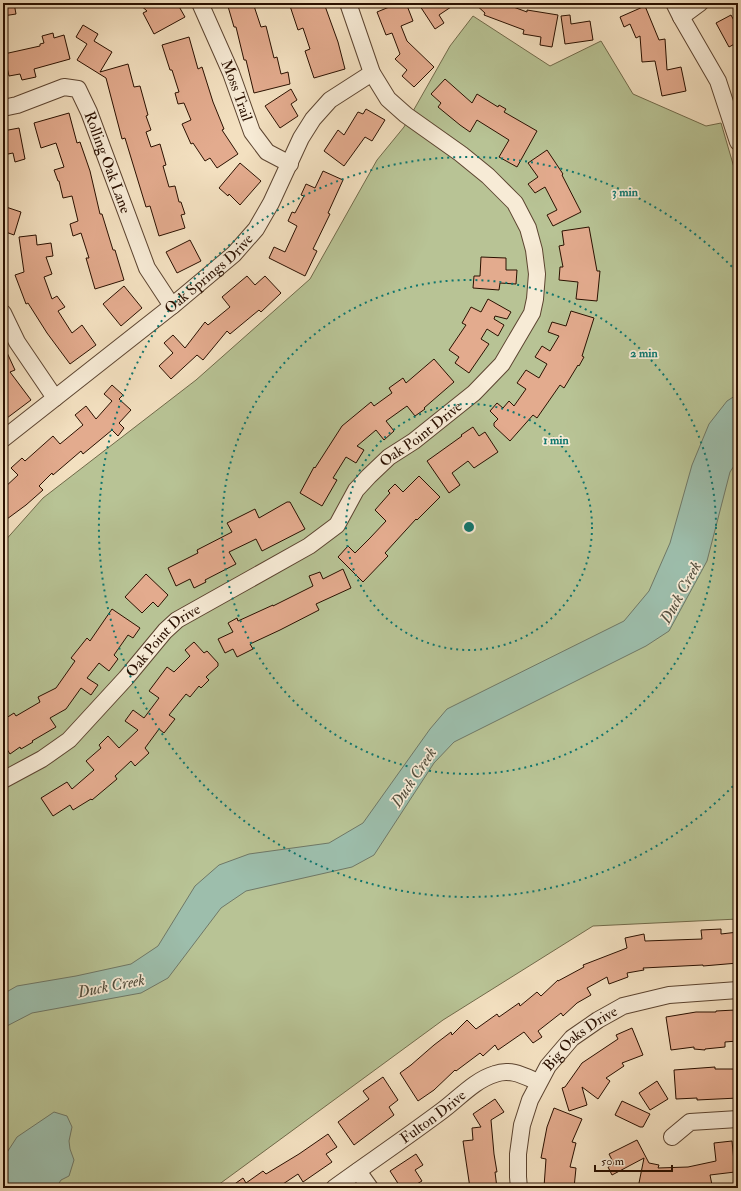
<svg xmlns="http://www.w3.org/2000/svg" width="741" height="1191" font-family="'IM FELL Double Pica',serif">
	<style>
		.green { fill: #b8c395; stroke: #716a4a }
		.water { fill: #9dbeac; stroke: #6f7867 }
		.building { fill: #e3ab8e; stroke: #2a1000 }
		.lines { fill: none; stroke-linecap: round; stroke-linejoin: round }
		.minor-casing { stroke: #5c4430; stroke-width: 18 }
		.minor { stroke: #f7ebd6; stroke-width: 16 }
		.ring { fill: none; stroke: #0f766e; stroke-width: 2; stroke-dasharray: 2 4 }
		.labels { text-anchor: middle; stroke-width: 3.5; stroke-linejoin: round; paint-order: stroke }
		.street-label { font-size: 15px; fill: #2a1000; stroke: #f7ebd6 }
		.water-label { font-size: 16px; font-style: italic; fill: #524d3c; stroke: #f7ebd6 }
		.centre { fill: #0f766e; stroke: #f7ebd6; stroke-width: 2 }
		.ring-label { font-size: 12px; text-anchor: middle; font-weight: bold; fill: #0f766e; stroke: #f7ebd6; stroke-width: 3.5; stroke-linejoin: round; paint-order: stroke }
	</style>
	<rect width="100%" height="100%" fill="#f3e0c0"/>
	<filter id="stains"><feTurbulence type="fractalNoise" baseFrequency=".005" numOctaves="4"/><feColorMatrix values="0 0 0 0 .2 0 0 0 0 .09 0 0 0 0 .02 0 0 0 .5 -.17"/></filter>
	<radialGradient id="worn" r=".72"><stop offset=".6" stop-color="#630" stop-opacity="0"/><stop offset="1" stop-color="#630" stop-opacity=".3"/></radialGradient>
	<path class="green" d="M473,16L550,66L601,41L633,94L706,126L721,123L738,181V919L593,926L443,1020L214,1188H3V543L43,498L196,380L310,279L377,160L404,127L450,46Z"/>
	<path class="water" d="M738,394V460L730,472L707,561L669,631L646,646L454,742L434,763L374,855L352,867L246,891L221,908L168,978L141,993L32,1013L3,1028V994L17,986L76,976L131,964L158,946L195,886L219,865L249,854L329,843L363,823L430,729L447,709L624,621L649,591L670,543L692,465L709,424L727,401Z
		M54,1112L67,1116L72,1127L69,1141L70,1149L74,1160L69,1176L61,1180L56,1188H22L6,1183L3,1177L4,1157L17,1137Z"/>
	<path class="building" d="M3,3H14L16,14L3,16Z
		M138,3H177L185,17L154,34L143,13L147,11Z
		M227,3H253L261,27L266,26L274,58L277,57L281,74L288,72L290,84L254,93L246,60H244L236,27H234Z
		M289,3H323V7L325,6L338,42L345,69L314,78L305,51L310,49L303,28L298,30Z
		M399,3H406L413,21L401,26L407,41L434,67L414,87L402,76L407,70L395,59L400,54L392,33L386,35L377,12Z
		M418,3H457L439,15L444,23L435,29Z
		M474,3H509L508,5L527,12V10L558,15L552,47L540,45L541,37L523,34L524,30L484,15L485,13Z
		M645,6L659,40L665,39L667,70L681,67L686,91L662,96L655,61L642,62L640,36L636,38L630,24L624,27L620,17Z
		M570,15L571,24L590,21L593,40L565,44L561,16Z
		M731,15L738,28V42L729,47L716,23Z
		M83,25L98,34L94,41L112,52L100,72L128,64L134,87L140,86L148,115L146,116L151,130L146,132L151,147L160,144L166,165L163,166L169,187L175,186L179,202H181L185,214L181,215L185,228L159,236L150,206L146,207L125,138L122,139L106,78L77,60L87,44L76,37Z
		M53,33L54,38L64,35L70,59L34,69L36,77L22,80L20,74L9,76L4,54L40,46V44L44,43L42,36Z
		M189,37L198,69L202,67L213,102L224,129L222,130L238,154L217,168L210,158L205,161L193,143L191,144L182,124L191,120L184,103L178,104L175,93L179,92L172,70H170L162,45Z
		M445,79L472,103L477,94L498,107L499,105L506,109L504,112L537,131L517,167L499,157L509,140L477,120L470,132L460,125L438,107L441,103L431,94Z
		M291,89L297,100L291,104L298,116L280,128L265,106Z
		M366,109L385,120L372,141L365,137L344,166L324,151L338,130L344,135L358,112L363,114Z
		M69,113L77,143L80,142L90,171L100,214H102L113,250H115L124,280L95,289L86,258H89L81,233L73,236L70,224L78,221L72,196L63,198L59,181H58L54,170L64,167L56,143L41,148L34,123Z
		M19,128L25,159L15,162L13,153L3,155V131Z
		M547,150L563,174L562,175L581,212L553,226L547,215L557,210L545,187L535,193L528,184L538,177L528,163Z
		M240,163L261,181L240,205L229,194L228,196L219,188Z
		M323,171L343,180L328,213L330,214L313,249L317,251L305,276L269,258L274,247L285,252L297,226L288,221L292,212L295,213L304,196L301,195L306,184L315,188Z
		M3,206L21,212L14,235L3,231Z
		M589,227L597,271H600L597,301L576,299L578,282L559,280L560,267H563L559,246L564,245L562,231Z
		M36,235L37,245L51,243L53,256L46,257L52,274L44,277L52,299L57,296L65,307L58,311L72,333L82,325L96,345L70,364L47,333L28,303L26,304L15,275L24,272L19,237Z
		M190,240L201,261L177,273L166,252Z
		M481,257L506,258V270H517L516,284L500,283L499,290L473,288L474,276H480Z
		M247,276L255,285L265,276L281,293L261,312L259,310L230,334L227,331L203,360L197,355L171,379L159,366L173,353L164,343L173,335L185,348L205,322L208,325L230,307L222,297Z
		M124,286L142,308L121,326L103,304Z
		M488,299L511,312L507,319L495,316L494,319L504,325L498,336L487,329L481,339L489,344L469,373L455,363L459,357L449,350L466,325L462,323L471,307L481,312Z
		M571,311L594,318L582,356L584,357L579,366L578,365L564,388L560,385L537,418L533,415L510,441L494,426V423L498,419L490,411L497,403L503,408L509,401L514,406L526,389L517,383L526,370L539,378L547,364L535,357L542,346L550,351L559,336L548,332L552,322L566,326Z
		M3,344L15,370L10,372L31,400L3,421Z
		M434,359L454,382L424,408L425,409L415,416L407,406L386,421L394,431L384,440L376,430L357,446L364,450L356,463L346,457L333,478L337,480L322,506L300,493L314,467L315,468L342,426L371,402L374,406L392,393L389,388L403,378L406,383Z
		M112,385L123,395L119,399L131,410L119,423L124,428L118,436L112,430L83,454L81,451L53,475L52,473L39,486L43,490L26,505L7,519L3,514V489L18,475L11,468L22,458L25,461L53,436L60,444L83,425L75,415L86,406L96,419L112,401L104,394Z
		M473,427L479,436L485,432L498,452L474,468L468,461L452,473L460,485L449,493L427,461L462,436L461,435Z
		M419,476L440,497L417,520L416,519L385,553L388,556L363,582L338,557L348,546L355,553L370,538L386,521L375,510L390,493L388,491L395,484L403,492Z
		M287,502H290L305,529L262,551L256,539L229,552L236,564L205,580L206,582L194,588L190,579L176,586L168,568L198,553L197,550L232,532L227,523L255,509L259,518Z
		M343,569L351,588L316,604L319,610L280,630L250,644L253,649L237,657L233,649L225,653L218,639L233,632L228,623L237,618L238,621L273,605V606L313,586L309,576L320,572L323,579Z
		M146,574L168,595L158,607L153,602L142,613L125,597Z
		M112,609L140,628L133,638L128,635L114,655L118,659L109,671L99,663L87,678L98,685L91,695L81,688L66,709L50,718L56,727L32,741L33,742L21,749L20,747L10,754L3,743V720L14,713L16,716L40,702L38,697L56,688L75,661L71,658L87,638L90,641Z
		M194,642L204,653L207,651L218,663V666L206,677L209,680L201,688L199,686L190,697L186,694L169,715L175,719L164,733L159,729L145,748L149,753L135,766L131,761L115,776L117,779L92,800L91,799L73,810L70,805L53,816L41,798L67,782L72,789L94,770L86,761L101,748L99,745L108,736L119,748L138,730L125,721L133,710L144,718L159,698L149,691L167,667L174,672L190,656L185,650Z
		M721,929V934L738,932V963L703,966V965L643,968L644,970L627,973L628,977L609,984L607,977L587,988L591,995L577,1003L563,1016L561,1013L538,1031L542,1037L533,1043L524,1032L498,1050L495,1045L483,1056L480,1053L456,1071L455,1070L434,1090L418,1101L400,1073L411,1065L434,1045L451,1032L452,1035L467,1020L476,1029L497,1014L499,1017L519,1003L520,1006L537,992L541,996L558,980V981L584,967L583,965L627,948L625,938L644,934L645,941L702,939L701,930Z
		M735,1010L737,1041L725,1042V1047L705,1049V1050L694,1049V1047L671,1050L666,1017L696,1012H716V1011Z
		M632,1028L643,1055L622,1063L624,1066L606,1078L610,1081L598,1099L582,1087L587,1105L569,1111L562,1088L565,1087L582,1063L618,1039L616,1035Z
		M715,1067V1069H738V1098L697,1100V1098L676,1099L674,1070Z
		M383,1077L398,1100L389,1107L394,1115L354,1145L338,1122L369,1099L363,1091Z
		M657,1081L668,1099L650,1110L639,1093Z
		M495,1099L504,1112L491,1120L494,1154L497,1172H495L497,1188H470L463,1141L473,1140L472,1128L481,1127L473,1114Z
		M622,1101L650,1114L643,1127H640L615,1115Z
		M554,1108L582,1119L572,1142L576,1143L570,1167L576,1168L574,1188L544,1187L546,1159L541,1158L547,1127Z
		M328,1134L337,1147L326,1154L332,1162L303,1182L298,1174L277,1188H229L243,1178L246,1183L263,1171L266,1174L299,1154Z
		M637,1140L649,1163L659,1165L658,1168L688,1167L716,1161L714,1143L732,1141L735,1172L710,1175L712,1185L697,1188H638L644,1158L612,1175L608,1167L614,1164L609,1154Z
		M416,1154L423,1165L415,1170L422,1181L410,1188H401L390,1171Z"/>
	<g class="lines">
		<defs>
			<g id="minor">
				<path id="s1" d="M200,3L231,73L252,132L267,152L290,164"/>
				<path d="M674,3L681,17L718,81L738,142"/>
				<path d="M681,17L700,3"/>
				<path id="s2" d="M3,108L17,105L64,87L78,89L89,112L147,268L172,306"/>
				<path d="M3,313L17,342L55,398"/>
				<path id="s3" d="M3,439L172,306L234,254L256,229L271,203L301,138L313,119L330,100L372,73"/>
				<path id="s4" d="M3,780L42,759L69,740L126,678L165,631L177,620L309,546L337,525L356,490L369,476L389,457L414,441L474,393L502,364L532,313L535,299L537,274L534,250L528,228L515,203L488,176L461,154L406,115L388,99L372,73L348,3"/>
				<path d="M672,1137L690,1122L738,1119"/>
				<path d="M358,1171L370,1188"/>
				<path id="s5" d="M334,1188C370,1162 407,1137 443,1110C459,1098 475,1080 495,1074C510,1068 524,1076 538,1082"/>
				<path id="s6" d="M519,1188L518,1177V1154L522,1125L530,1100L548,1066L572,1038L598,1020L623,1006L669,995L738,990"/>
			</g>
		</defs>
		<use href="#minor" class="minor-casing"/>
		<use href="#minor" class="minor"/>
	</g>
	<g class="ring">
		<circle cx="469" cy="527" r="123"/>
		<circle cx="469" cy="527" r="247"/>
		<path d="M737 782A370 370 0 1 1 737 272"/>
	</g>
	<g class="labels">
		<g class="street-label">
			<text dy="5" stroke="none"><textPath href="#s1" startOffset="95">Moss Trail</textPath></text>
			<text dy="5" stroke="none"><textPath href="#s2" startOffset="158">Rolling Oak Lane</textPath></text>
			<text dy="5" stroke="none"><textPath href="#s3" startOffset="264">Oak Springs Drive</textPath></text>
			<text dy="5" stroke="none"><textPath href="#s4" startOffset="551">Oak Point Drive</textPath></text>
			<text dy="5" stroke="none"><textPath href="#s4" startOffset="215">Oak Point Drive</textPath></text>
			<text dy="5" stroke="none"><textPath href="#s6" startOffset="171">Big Oaks Drive</textPath></text>
			<text dy="5" stroke="none"><textPath href="#s5" startOffset="122">Fulton Drive</textPath></text>
		</g>
		<g class="water-label">
			<text transform="translate(680 592) rotate(-61)" y="6">Duck Creek</text>
			<text transform="translate(413 777) rotate(-56)" y="6">Duck Creek</text>
			<text transform="translate(111 985) rotate(-11)" y="6">Duck Creek</text>
		</g>
	</g>
	<circle cx="469" cy="527" r="6" class="centre"/>
	<g class="ring-label">
		<text x="625" y="196">3 min</text>
		<text x="644" y="357">2 min</text>
		<text x="556" y="444">1 min</text>
	</g>
	<rect width="741" height="1191" fill="none" stroke="#f3e0c0" stroke-width="16"/>
	<rect x="4" y="4" width="733" height="1183" fill="none" stroke="#2a1000" stroke-width="2"/>
	<rect x="8" y="8" width="725" height="1175" fill="none" stroke="#2a1000"/>
	<path d="M595 1165v6h77v-6" fill="none" stroke="#2a1000" stroke-width="2"/>
	<text x="601" y="1165" font-size="12" fill="#2a1000" stroke="#f7ebd6" stroke-width="3" paint-order="stroke">50 m</text>
	<rect width="100%" height="100%" filter="url(#stains)"/>
	<rect width="100%" height="100%" fill="url(#worn)"/>
</svg>
